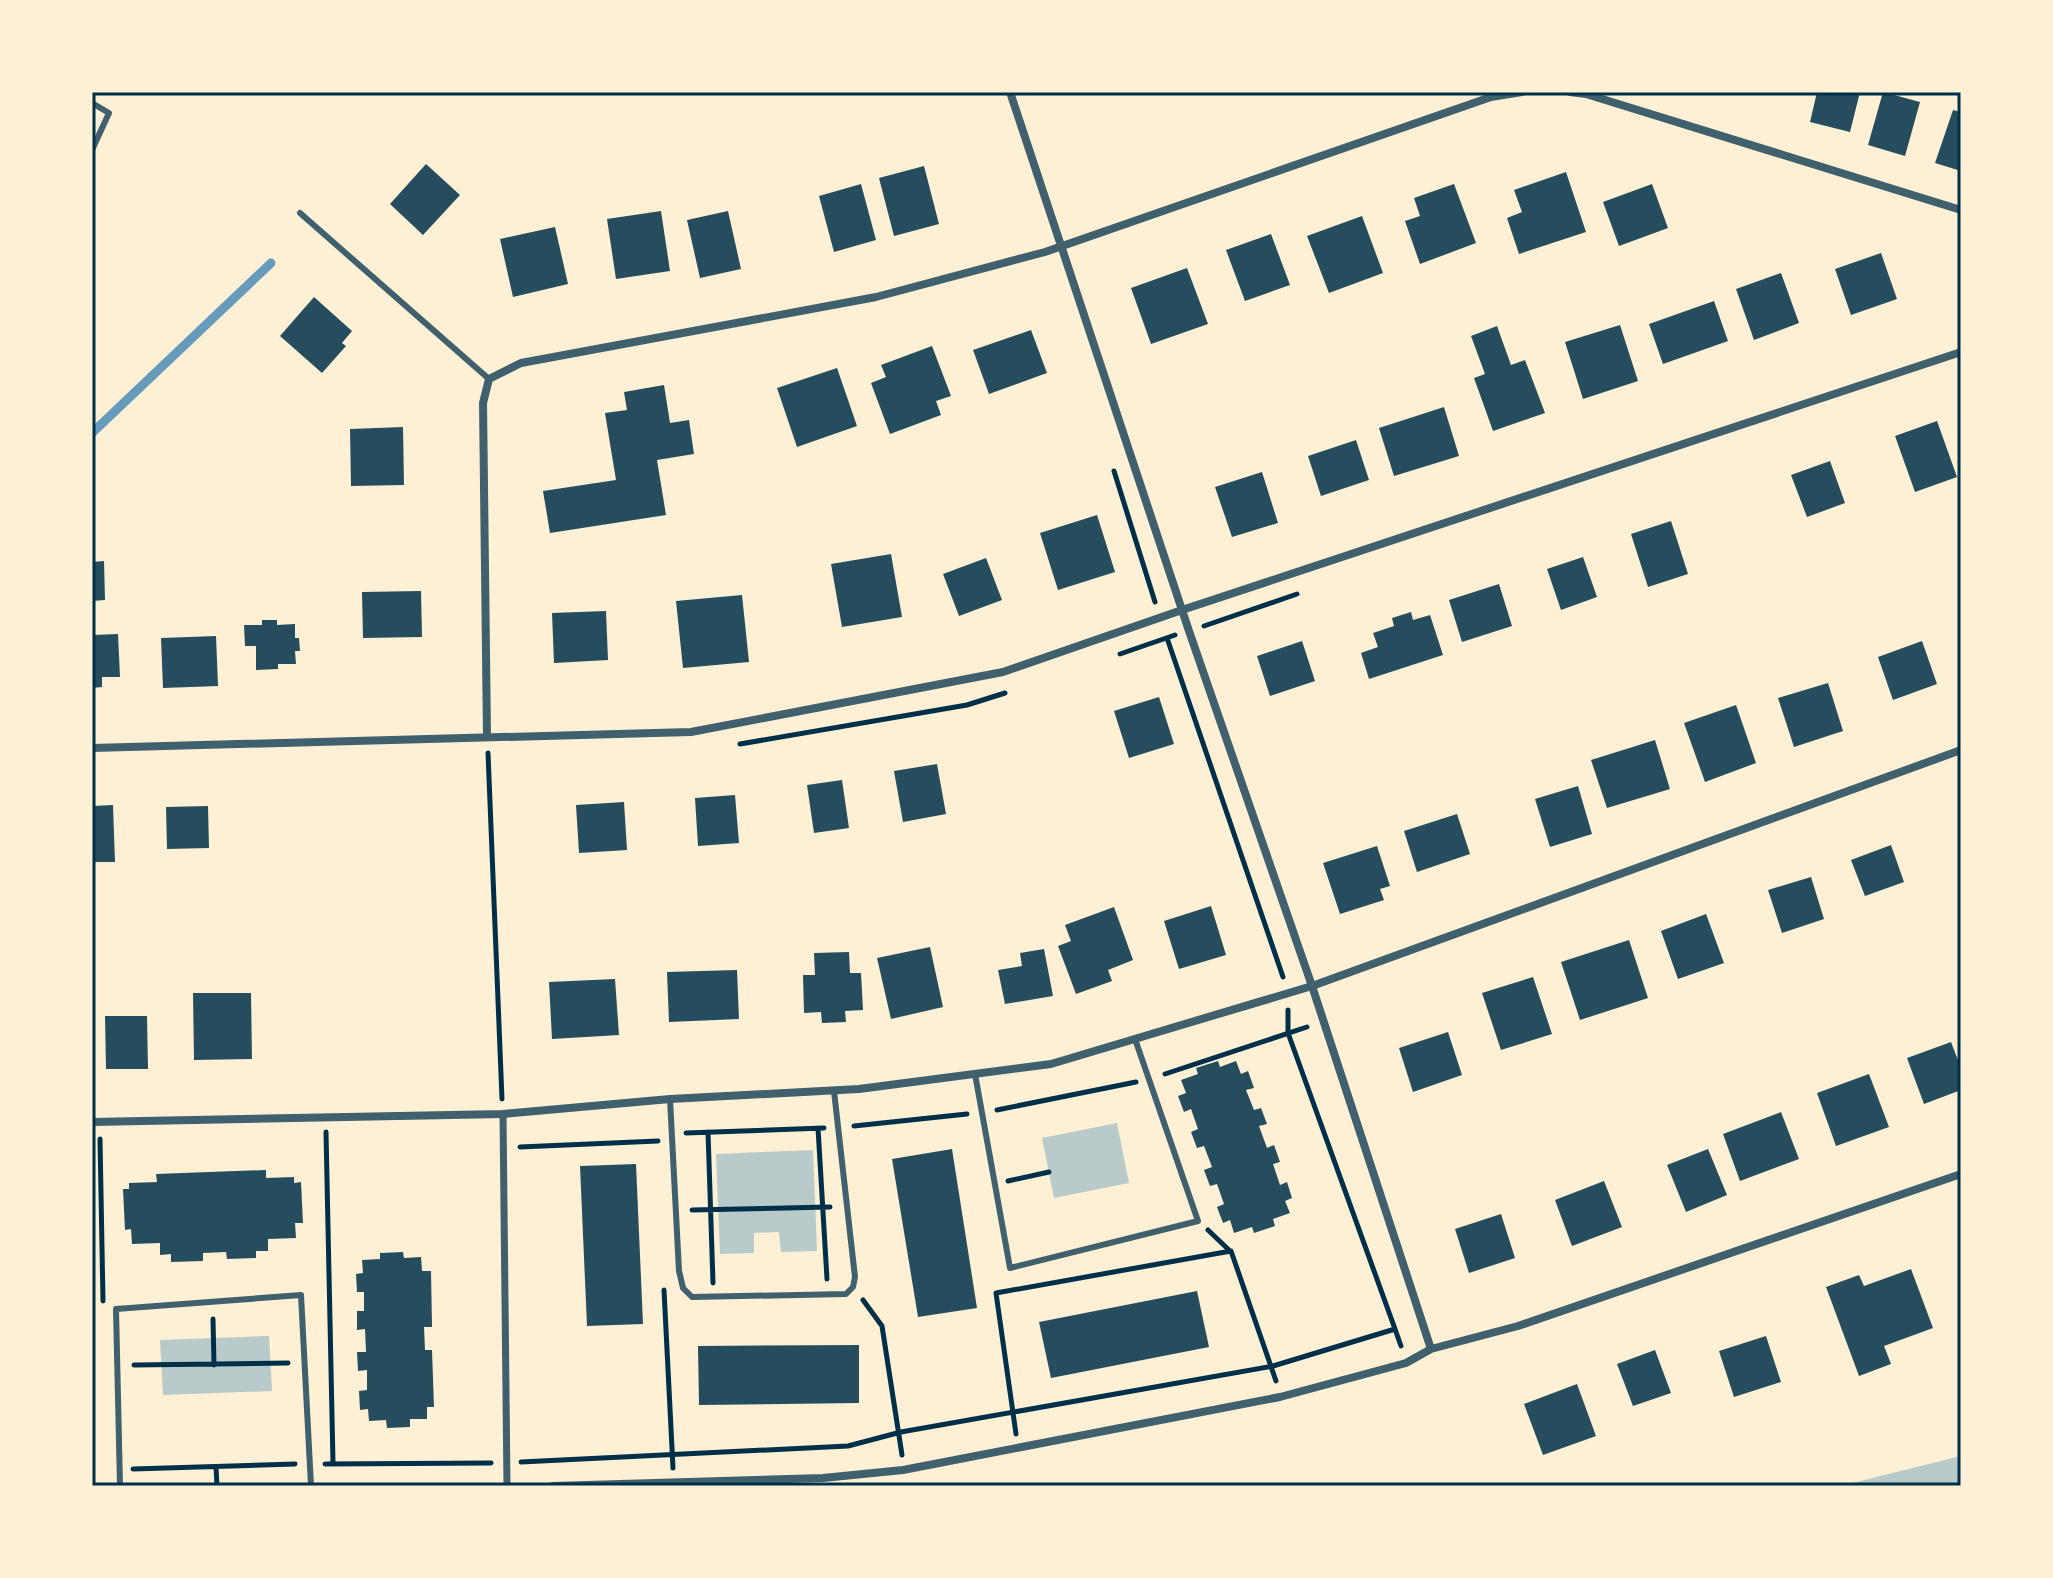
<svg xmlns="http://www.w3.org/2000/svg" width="2053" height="1578" font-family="Commissioner,sans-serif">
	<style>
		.green { fill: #b9caca }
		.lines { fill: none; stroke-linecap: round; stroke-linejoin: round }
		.stream { stroke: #669bbc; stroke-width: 9 }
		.building { fill: #264d5e }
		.path { stroke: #003049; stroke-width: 5 }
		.service { stroke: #3f606c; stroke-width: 6 }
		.pedestrian { stroke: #3f606c; stroke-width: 7 }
		.minor { stroke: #3f606c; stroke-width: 8 }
		.neatline { fill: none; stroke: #003049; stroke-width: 3 }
	</style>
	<rect width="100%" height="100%" fill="#fdf0d5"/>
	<path class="green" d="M1117,1123L1129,1183L1054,1198L1042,1138Z
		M813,1150L817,1251L781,1252L779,1232L754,1233V1253L720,1254L716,1154Z
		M269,1336L272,1391L163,1395L160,1340Z
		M1961,1456V1486H1840Z"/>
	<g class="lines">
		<path class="stream" d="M92,433L271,263"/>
	</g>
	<path class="building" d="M1817,92H1860L1850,132L1810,122Z
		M1883,92L1920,102L1905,156L1868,145Z
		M1953,110L1961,112V171L1935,163Z
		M426,164L460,195L423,235L390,204Z
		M924,166L939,224L894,236L879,178Z
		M1566,172L1586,232L1519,254L1507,218L1522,212L1514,190Z
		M861,184L876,240L834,252L819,196Z
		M1454,184L1476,243L1420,264L1405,221L1420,216L1414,198Z
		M1652,184L1668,228L1619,246L1603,202Z
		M661,211L670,271L616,279L607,219Z
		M728,211L741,269L700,278L687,220Z
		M1362,216L1383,273L1329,293L1307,236Z
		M555,227L568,284L513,297L500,239Z
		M1271,234L1290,285L1245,301L1226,250Z
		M1881,253L1897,299L1851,315L1835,269Z
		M1187,268L1208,324L1151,344L1131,288Z
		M1781,273L1799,323L1754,340L1736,289Z
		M314,297L352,331L342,343L346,346L322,373L280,336Z
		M1714,301L1728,341L1663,364L1649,324Z
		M1620,325L1638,381L1583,399L1565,342Z
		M1497,326L1511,365L1525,360L1545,413L1493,431L1474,378L1485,374L1471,336Z
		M1031,330L1047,373L989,394L973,350Z
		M932,346L951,396L936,401L941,415L890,434L871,383L886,377L881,365Z
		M837,368L857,426L797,447L777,388Z
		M664,385L670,423L689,420L694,454L657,460L666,515L550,533L543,491L616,480L605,413L627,410L624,392Z
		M1444,407L1459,456L1394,476L1379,428Z
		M1937,421L1957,477L1915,492L1895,436Z
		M403,427L404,485L351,486L350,429Z
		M1356,440L1369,480L1321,496L1308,456Z
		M1830,461L1845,503L1807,517L1791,475Z
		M1262,472L1278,523L1232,537L1215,487Z
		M1097,515L1115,572L1058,590L1040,533Z
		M1671,521L1688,574L1648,587L1631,534Z
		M891,554L902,617L842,627L831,564Z
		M1583,557L1597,597L1561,610L1547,569Z
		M986,558L1002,600L959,616L943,574Z
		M104,561L105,600L92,601V562Z
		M1499,584L1512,626L1462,642L1449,600Z
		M421,591L422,637L363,638L362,592Z
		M742,595L749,662L683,668L676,601Z
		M606,611L608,660L554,663L552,613Z
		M1411,612L1413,620L1430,615L1443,655L1369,679L1361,653L1378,647L1373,633L1394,626L1392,618Z
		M262,620H277V625L295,624V638H299L300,651H295L296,664H278V669L256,670V646H245L244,625H262Z
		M118,634L120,677H102V687L92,688V635Z
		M216,636L218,686L163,688L161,638Z
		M1302,641L1315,681L1270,696L1257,656Z
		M1922,641L1937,684L1893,700L1878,657Z
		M1828,683L1843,731L1794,747L1778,698Z
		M1159,697L1174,744L1129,758L1114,711Z
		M1736,705L1756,763L1705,782L1684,723Z
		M1655,740L1670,789L1607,808L1591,760Z
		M937,764L946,814L903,822L894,771Z
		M842,780L849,828L814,833L807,785Z
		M1578,786L1592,834L1550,847L1535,799Z
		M735,795L739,843L698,846L695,798Z
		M624,802L627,850L579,853L576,805Z
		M113,805L115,862H92V806Z
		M208,806L209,848L167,849L166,807Z
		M1457,814L1470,854L1417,872L1404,831Z
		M1891,845L1904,882L1865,896L1851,860Z
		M1377,846L1390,886L1380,889L1384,900L1340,914L1323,863Z
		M1811,877L1824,919L1782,933L1768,890Z
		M1211,906L1226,955L1179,969L1164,921Z
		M1114,907L1133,960L1108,970L1112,981L1076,994L1058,946L1071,941L1065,925Z
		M1706,914L1724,963L1678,979L1661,931Z
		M1629,940L1648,998L1580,1020L1561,962Z
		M930,947L943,1007L891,1019L877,958Z
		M1044,949L1053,996L1005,1004L998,970L1022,966L1020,953Z
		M849,952L850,973H861L863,1010L845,1011L846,1022L822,1023L821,1012L804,1013L803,975H815L814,953Z
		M737,970L739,1019L669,1022L667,972Z
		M1533,977L1552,1034L1501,1050L1482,993Z
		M615,979L619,1035L552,1039L549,982Z
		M193,993H251L252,1059L194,1060Z
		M105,1016H147L148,1069H106Z
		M1448,1032L1462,1075L1413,1092L1399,1048Z
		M1951,1042L1961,1068V1090L1924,1104L1907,1058Z
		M1218,1061L1220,1067L1236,1061L1241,1074L1248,1071L1254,1088L1246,1090L1254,1110L1261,1108L1267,1124L1259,1126L1267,1148L1274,1145L1280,1162L1273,1164L1280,1185L1287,1182L1292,1198L1285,1201L1290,1213L1273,1219L1275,1226L1254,1233L1252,1227L1234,1233L1230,1220L1223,1223L1217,1207L1224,1204L1217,1184L1210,1186L1204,1170L1212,1167L1204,1146L1197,1148L1191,1132L1198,1129L1191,1109L1184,1112L1178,1096L1186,1093L1181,1080L1198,1074L1196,1068Z
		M1869,1074L1889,1127L1836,1146L1817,1093Z
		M1781,1112L1799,1159L1740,1181L1723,1134Z
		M952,1149L977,1308L918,1317L892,1159Z
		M1708,1149L1727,1195L1686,1212L1667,1165Z
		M636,1164L643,1324L587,1326L580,1166Z
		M266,1170V1178L294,1177V1183L301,1182L303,1223H295L296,1238L268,1239V1251H256V1258L227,1259L226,1252L203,1253V1261L171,1262V1254L160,1255V1243L132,1244L131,1229L125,1230L123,1189H129V1183L157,1182L156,1174Z
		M1604,1181L1622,1227L1572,1246L1555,1200Z
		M1501,1214L1515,1258L1469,1273L1455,1229Z
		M403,1252L404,1258L421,1257L422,1271H431L432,1327H424L425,1350H432L434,1407H427V1419H410V1427L387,1428L386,1420L369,1421L368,1409L360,1410L359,1391L367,1390V1370L358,1371L357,1352H366L365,1329L357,1330V1311H364V1292H357L356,1274L363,1273L362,1260L380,1259V1253Z
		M1911,1269L1933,1328L1884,1346L1891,1364L1859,1376L1826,1287L1859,1275L1864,1286Z
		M1197,1291L1209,1347L1051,1378L1039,1322Z
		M1766,1336L1781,1382L1734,1397L1719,1351Z
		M859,1345V1403L699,1405L698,1346Z
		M1655,1350L1671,1393L1633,1406L1617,1364Z
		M1577,1384L1596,1436L1543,1455L1524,1404Z"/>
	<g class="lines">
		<path class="path" d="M1114,471L1155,602
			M1204,626L1297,594
			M1167,638L1283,977
			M1120,654L1175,635
			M740,744L967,705L1005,693
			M488,753L502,1099
			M1288,1010V1033L1395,1329
			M1165,1074L1307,1027
			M997,1110L1136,1082
			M854,1126L967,1114
			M818,1128L827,1279
			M326,1132L333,1463
			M708,1132L713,1283
			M686,1133L824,1128
			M100,1139L103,1301
			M520,1147L658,1141
			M1008,1181L1049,1172
			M692,1210L830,1207
			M1208,1230L1230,1251
			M664,1290L673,1468
			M863,1300L882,1326L902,1455
			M213,1319L214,1365
			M134,1365L288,1363
			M1016,1434L996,1293L1231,1251L1276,1381
			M521,1462L848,1446L901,1432L1273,1366L1395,1329L1401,1346
			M325,1464L491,1463
			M216,1467L217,1486
			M133,1469L295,1464"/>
		<path class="service" d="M92,103L109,113L92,150
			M300,213L489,379
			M975,1074L1010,1268L1198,1221L1135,1039
			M670,1099L679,1271L683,1288L692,1297L846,1294L853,1287L855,1277L834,1091
			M120,1486L116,1309L301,1295L311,1486"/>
		<path class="pedestrian" d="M503,1114L507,1486"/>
		<path class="minor" d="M1010,92L1189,631L1312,986L1431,1349
			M1570,92L1586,94L1961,210
			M487,736L483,403L489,379L521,363L876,297L1045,252L1491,97L1522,92
			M92,748L691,732L1003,672L1182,610L1961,352
			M92,1122L503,1114L670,1099L859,1089L1051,1064L1312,986L1961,750
			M553,1486L823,1478L903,1470L1280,1397L1406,1363L1431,1349L1518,1326L1961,1174"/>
	</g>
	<rect width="2053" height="1578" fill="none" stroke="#fdf0d5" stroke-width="188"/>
	<rect x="94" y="94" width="1865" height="1390" class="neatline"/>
</svg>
